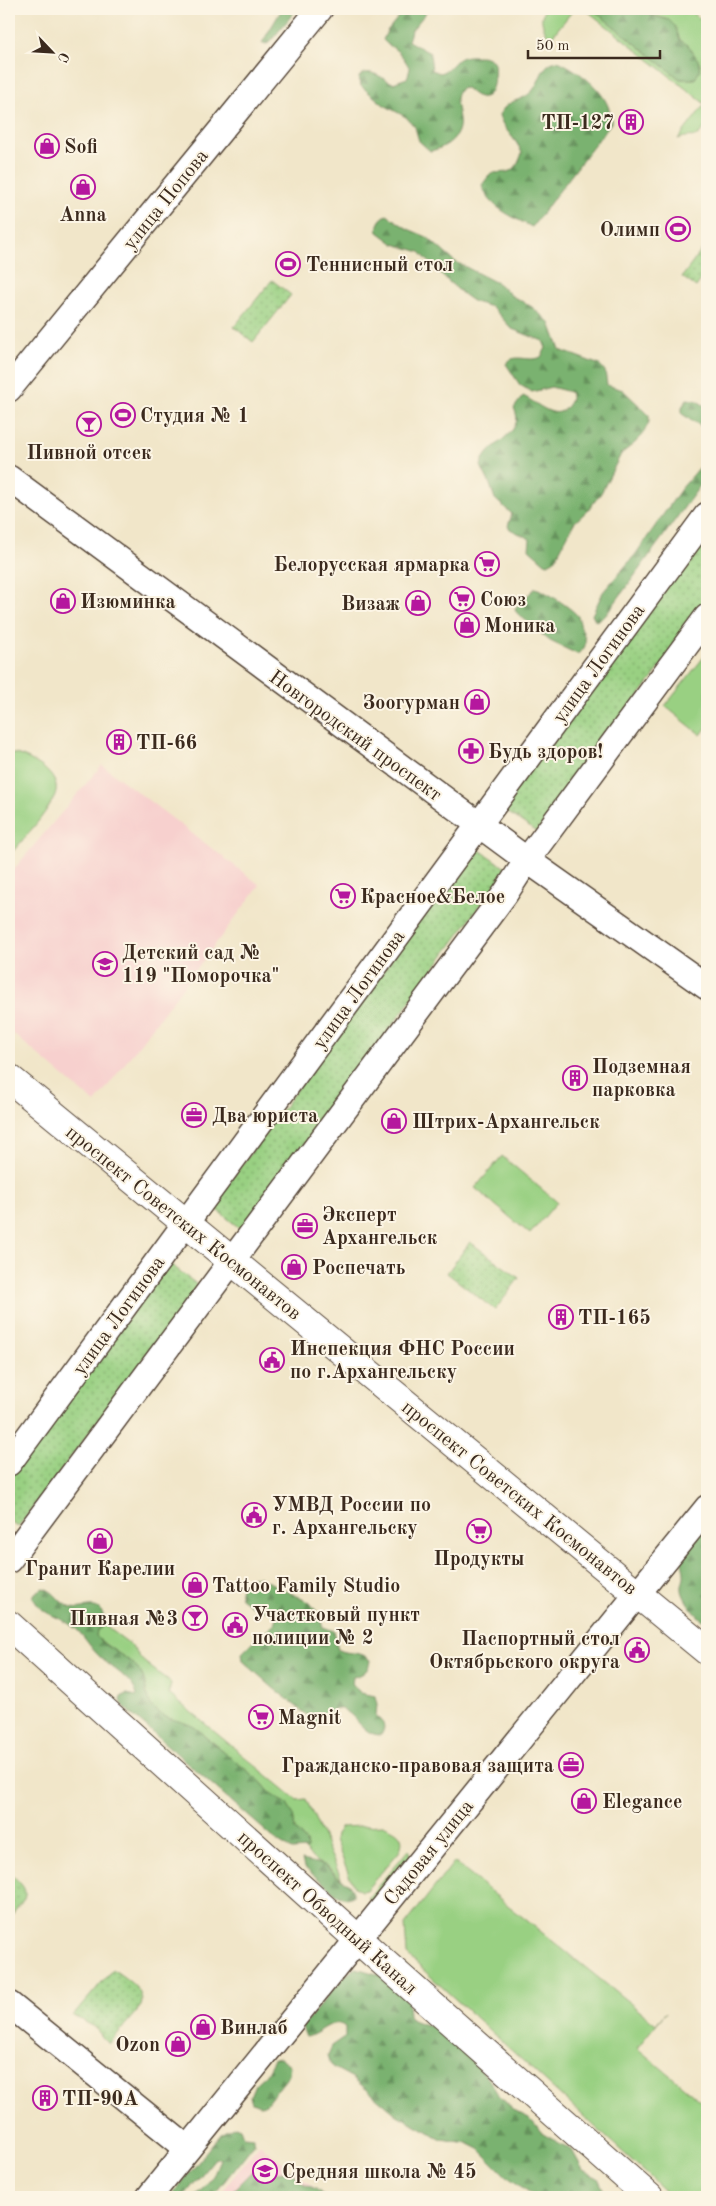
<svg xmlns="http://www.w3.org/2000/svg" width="716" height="2206" font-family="'Old Standard TT',serif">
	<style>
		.built { fill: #f7d0ce }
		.grass { fill: #99d082; stroke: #6a7d50 }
		.forest { fill: url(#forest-firs); stroke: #5a6e47 }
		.park { fill: url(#park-dots); stroke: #6a7d50 }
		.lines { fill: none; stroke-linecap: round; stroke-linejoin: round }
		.minor-casing { stroke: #564638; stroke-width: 28 }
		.major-casing { stroke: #564638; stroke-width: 30 }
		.minor { stroke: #fff; stroke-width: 25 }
		.major { stroke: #fff; stroke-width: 28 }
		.labels { text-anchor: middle; stroke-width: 4; stroke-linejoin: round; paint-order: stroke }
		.poi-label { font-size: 20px; font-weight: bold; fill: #3b2a1e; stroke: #fcf5e5; text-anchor: start }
		.street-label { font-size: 20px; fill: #3b2a1e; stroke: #fcf5e5 }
	</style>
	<defs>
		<pattern id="forest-firs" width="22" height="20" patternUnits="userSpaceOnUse" patternTransform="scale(1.25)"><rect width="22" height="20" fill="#7ab270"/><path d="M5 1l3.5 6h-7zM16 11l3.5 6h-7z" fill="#65915b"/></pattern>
		<pattern id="park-dots" width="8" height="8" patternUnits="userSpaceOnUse" patternTransform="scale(1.25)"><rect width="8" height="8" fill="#99d082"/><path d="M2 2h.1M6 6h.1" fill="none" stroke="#7ea96a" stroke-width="1.8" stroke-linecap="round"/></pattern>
	</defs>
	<rect width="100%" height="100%" fill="#fcf5e5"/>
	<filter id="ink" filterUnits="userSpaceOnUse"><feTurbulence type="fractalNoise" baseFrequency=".02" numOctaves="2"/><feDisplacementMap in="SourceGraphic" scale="10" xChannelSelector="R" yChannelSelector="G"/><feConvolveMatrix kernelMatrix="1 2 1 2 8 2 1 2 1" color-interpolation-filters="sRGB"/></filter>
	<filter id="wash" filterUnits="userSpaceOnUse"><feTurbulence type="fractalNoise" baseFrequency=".0096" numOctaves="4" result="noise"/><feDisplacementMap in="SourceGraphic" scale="20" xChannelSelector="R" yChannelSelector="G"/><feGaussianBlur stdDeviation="1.12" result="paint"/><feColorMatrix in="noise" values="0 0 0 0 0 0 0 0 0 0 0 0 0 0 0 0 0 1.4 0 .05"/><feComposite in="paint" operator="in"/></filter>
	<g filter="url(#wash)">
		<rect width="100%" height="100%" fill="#f1e6c9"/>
		<path class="built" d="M102,765L260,885L95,1103L9,1030V875Z
			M259,2144L326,2197H218Z"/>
		<path class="grass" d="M545,9H574L550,39C544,29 538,20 545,9Z
			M585,9H592L680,79H695L700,65C695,54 688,47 680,40C674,34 673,22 663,18C655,15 648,15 641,9H688L707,24V125C693,143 694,133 678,139L705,104Z
			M707,653V727L701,735L665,706Z
			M9,753C21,754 30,759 41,766C48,771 58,781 56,791C54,806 20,843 9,856Z
			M502,1156L557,1202L530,1234L475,1188Z
			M103,1624L130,1644L143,1661L171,1683L169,1694L297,1800L306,1799L342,1880L327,1866L318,1863L304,1850L307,1849L306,1842L295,1830L293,1814L286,1803L273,1796L260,1781L204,1736C190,1719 169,1724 154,1709C146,1702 147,1687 143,1677C136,1660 107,1650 96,1636L97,1630Z
			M383,1825C397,1831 407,1835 399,1852L366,1890L361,1891L354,1887L335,1840L336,1834L341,1827Z
			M409,1849L410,1857L373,1901L368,1898Z
			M454,1862L656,2024L666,2012L637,2048L707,2106V2197H672L407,1955L405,1925Z"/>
		<path class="forest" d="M282,9H297L270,42L267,44L262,43Z
			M405,9H429L411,31L408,41L430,53L432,70L440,73C458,66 452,55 475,56C484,56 487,56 494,62C495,72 495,100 480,97C474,96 470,91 466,88L460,89C452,100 458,106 459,119C462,137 446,148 430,151L419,141L415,127L406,117L384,105L361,86L359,77C369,66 382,79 393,83L407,78L410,69C407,63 402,55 397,51C392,46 387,45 383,40L387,31Z
			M592,9H641L653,16L669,20L675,26L680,40L688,45L698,60L700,70L695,79H680Z
			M558,61C580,71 613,95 611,123L532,227C513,217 488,207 482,185L491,173C511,172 515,174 522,153C516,138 503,130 499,115C510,96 521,104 533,90C542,79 541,63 558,61Z
			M387,215L408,229L427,237L454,261L499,284L512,296L532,307L550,323L560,350L600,365L605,371L607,385L623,390L649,415V422L644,432L636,442L621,454L601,493L589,509L574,523L555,560L548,564L545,563L529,549L530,539L510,529L508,526L512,514L495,499L489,482L481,466C484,443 528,435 514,408L523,396C537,402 556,423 567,406C571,401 572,398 570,392L551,387L532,392L520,385L506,364C514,352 529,363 541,357L546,348L543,341L512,329L492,307L474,302L464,295L439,273L420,252L394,244L378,232C376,225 380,218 387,215Z
			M687,399L695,400L707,407V430L682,414V407Z
			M707,459V476L606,615L596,621L592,615L603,592L635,555L681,489Z
			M535,588C544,590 568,606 575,613C580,617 579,622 581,627C585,638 590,647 577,654L550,641L517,613L515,610L516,607Z
			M707,1526V1623C699,1619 682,1599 682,1589C681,1584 685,1579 684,1574C684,1567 681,1562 681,1555Z
			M252,1577H259L310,1603L317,1612L323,1627L334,1631L338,1650C349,1655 361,1650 370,1660C369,1671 363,1675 353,1677L352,1685L361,1693L375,1696L377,1704L376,1716C383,1723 387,1725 381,1735C359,1735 357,1710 336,1708C329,1712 329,1721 320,1723L316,1722L272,1687L243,1661L242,1653L257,1638L274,1625L279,1614L252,1606L241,1598C237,1590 244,1581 252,1577Z
			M43,1588C56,1591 59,1604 72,1608C86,1611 99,1598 105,1620L101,1628L97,1630L96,1636C108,1650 131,1657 141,1673C148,1684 144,1701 154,1709C169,1724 191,1718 204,1736L260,1781L273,1796L286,1803L293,1814L295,1830L306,1842L307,1849L292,1850L277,1841L128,1711L120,1701L121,1697L127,1694L137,1696C134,1679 111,1668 100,1657C90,1648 83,1633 72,1626C58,1615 40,1615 33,1597L35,1593Z
			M302,1860L325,1865L340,1879L348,1883L353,1892V1896L347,1898L339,1896L304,1867Z
			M356,1968L380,1975L408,2002L409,2015L412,2020L422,2024L440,2027L468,2052L473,2062L488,2078L499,2096L515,2111L529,2118L543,2134L572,2150L583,2170L598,2178L607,2197H536L505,2175L479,2149L467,2143L442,2139L397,2115L353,2078L336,2069L331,2065L328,2055L332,2046L345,2037V2027C332,2016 320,2035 306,2037L302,2027L343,1977Z
			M280,2058L290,2065L289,2075L266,2104L259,2105L252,2102L250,2096L255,2084L266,2074L274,2059Z
			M235,2126L240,2128L243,2136L254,2137V2144L212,2197H195L212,2178L220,2159L216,2157L183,2197H170L222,2133Z
			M266,2166L277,2172L291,2170L304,2184L316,2189L325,2197H226L252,2171Z"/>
		<path class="park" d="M707,243V271L696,287L682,277Z
			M272,280L291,295L253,342L234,327Z
			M707,527V605L537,832L501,808Z
			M474,846L507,869L242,1230L212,1206Z
			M470,1242L519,1278L495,1310L447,1273Z
			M169,1263L199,1286L18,1527L9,1520V1475Z
			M9,1872C34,1895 27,1894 9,1919Z
			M113,1969C124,1978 147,1990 141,2006L109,2044L103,2038L95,2027L73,2016Z"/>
	</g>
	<g filter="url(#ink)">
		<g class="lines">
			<defs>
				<path id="minor" d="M9,389L320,9
					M9,478L527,860L707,987
					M9,1463L707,515
					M9,1560L505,894L527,860L707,617
					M9,2004L188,2149
					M149,2197L707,1508"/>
				<path id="major" d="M9,1078L707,1651
					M9,1625L381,1960L649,2197"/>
			</defs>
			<use href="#minor" class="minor-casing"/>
			<use href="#major" class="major-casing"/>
			<use href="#minor" class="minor"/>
			<use href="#major" class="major"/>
		</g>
	</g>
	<defs>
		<symbol id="building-ring" viewBox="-11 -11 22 22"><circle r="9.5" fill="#fcf5e5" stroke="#b5179e" stroke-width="1.5"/><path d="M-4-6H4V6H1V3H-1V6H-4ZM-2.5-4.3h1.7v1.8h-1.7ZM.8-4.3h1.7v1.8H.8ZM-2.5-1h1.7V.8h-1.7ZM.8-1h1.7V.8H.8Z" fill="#b5179e"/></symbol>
		<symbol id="shop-ring" viewBox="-11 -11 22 22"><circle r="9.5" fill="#fcf5e5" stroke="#b5179e" stroke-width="1.5"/><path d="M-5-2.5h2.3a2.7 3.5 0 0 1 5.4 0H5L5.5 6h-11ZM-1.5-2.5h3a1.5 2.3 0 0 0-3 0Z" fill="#b5179e"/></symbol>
		<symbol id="stadium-ring" viewBox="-11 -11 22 22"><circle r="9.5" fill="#fcf5e5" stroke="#b5179e" stroke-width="1.5"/><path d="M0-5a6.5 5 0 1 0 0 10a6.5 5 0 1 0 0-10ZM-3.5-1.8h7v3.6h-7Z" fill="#b5179e"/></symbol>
		<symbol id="bar-ring" viewBox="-11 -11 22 22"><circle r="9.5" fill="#fcf5e5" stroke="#b5179e" stroke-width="1.5"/><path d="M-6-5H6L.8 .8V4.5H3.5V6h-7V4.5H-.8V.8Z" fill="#b5179e"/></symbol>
		<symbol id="supermarket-ring" viewBox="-11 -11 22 22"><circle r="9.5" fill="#fcf5e5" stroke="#b5179e" stroke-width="1.5"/><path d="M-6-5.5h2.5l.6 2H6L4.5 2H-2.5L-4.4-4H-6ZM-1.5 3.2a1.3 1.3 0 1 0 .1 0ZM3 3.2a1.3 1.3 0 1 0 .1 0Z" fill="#b5179e"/></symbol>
		<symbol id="pharmacy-ring" viewBox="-11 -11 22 22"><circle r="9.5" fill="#fcf5e5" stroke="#b5179e" stroke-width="1.5"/><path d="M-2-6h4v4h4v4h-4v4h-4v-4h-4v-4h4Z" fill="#b5179e"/></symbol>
		<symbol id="school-ring" viewBox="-11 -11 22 22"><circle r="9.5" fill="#fcf5e5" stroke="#b5179e" stroke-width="1.5"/><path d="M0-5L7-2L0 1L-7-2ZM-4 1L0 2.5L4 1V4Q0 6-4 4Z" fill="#b5179e"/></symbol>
		<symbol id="office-ring" viewBox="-11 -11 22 22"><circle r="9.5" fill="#fcf5e5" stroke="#b5179e" stroke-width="1.5"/><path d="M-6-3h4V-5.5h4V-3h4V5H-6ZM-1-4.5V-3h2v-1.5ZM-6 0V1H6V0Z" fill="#b5179e"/></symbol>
		<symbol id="civic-ring" viewBox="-11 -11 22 22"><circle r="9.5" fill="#fcf5e5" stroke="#b5179e" stroke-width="1.5"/><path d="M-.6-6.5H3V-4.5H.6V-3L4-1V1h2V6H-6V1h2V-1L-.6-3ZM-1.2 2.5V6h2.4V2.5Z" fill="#b5179e"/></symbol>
	</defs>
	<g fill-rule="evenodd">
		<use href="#building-ring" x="617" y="108" width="28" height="28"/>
		<use href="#shop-ring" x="33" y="132" width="28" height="28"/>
		<use href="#shop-ring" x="69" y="173" width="28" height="28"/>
		<use href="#stadium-ring" x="664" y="215" width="28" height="28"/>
		<use href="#stadium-ring" x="274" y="250" width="28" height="28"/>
		<use href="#stadium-ring" x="109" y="401" width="28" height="28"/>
		<use href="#bar-ring" x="75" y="410" width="28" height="28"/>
		<use href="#supermarket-ring" x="473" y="550" width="28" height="28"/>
		<use href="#supermarket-ring" x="448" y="585" width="28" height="28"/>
		<use href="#shop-ring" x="49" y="587" width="28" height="28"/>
		<use href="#shop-ring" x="404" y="589" width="28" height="28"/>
		<use href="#shop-ring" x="453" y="611" width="28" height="28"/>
		<use href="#shop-ring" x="463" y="688" width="28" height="28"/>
		<use href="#building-ring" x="105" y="728" width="28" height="28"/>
		<use href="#pharmacy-ring" x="457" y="737" width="28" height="28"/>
		<use href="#supermarket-ring" x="329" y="882" width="28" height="28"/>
		<use href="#school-ring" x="91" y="950" width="28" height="28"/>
		<use href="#building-ring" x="561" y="1064" width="28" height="28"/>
		<use href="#office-ring" x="180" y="1101" width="28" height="28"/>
		<use href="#shop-ring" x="380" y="1107" width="28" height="28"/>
		<use href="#office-ring" x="291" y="1212" width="28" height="28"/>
		<use href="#shop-ring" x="280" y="1253" width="28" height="28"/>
		<use href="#building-ring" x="547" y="1303" width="28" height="28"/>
		<use href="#civic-ring" x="258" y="1346" width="28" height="28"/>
		<use href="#civic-ring" x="240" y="1501" width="28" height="28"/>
		<use href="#supermarket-ring" x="465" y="1517" width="28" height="28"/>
		<use href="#shop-ring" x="86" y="1527" width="28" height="28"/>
		<use href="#shop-ring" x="181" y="1571" width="28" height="28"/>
		<use href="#bar-ring" x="181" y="1604" width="28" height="28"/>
		<use href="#civic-ring" x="221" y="1611" width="28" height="28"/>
		<use href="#civic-ring" x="623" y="1636" width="28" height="28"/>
		<use href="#supermarket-ring" x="247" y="1703" width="28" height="28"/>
		<use href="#office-ring" x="557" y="1751" width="28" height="28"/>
		<use href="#shop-ring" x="570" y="1787" width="28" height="28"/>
		<use href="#shop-ring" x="189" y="2013" width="28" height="28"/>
		<use href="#shop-ring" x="164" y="2030" width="28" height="28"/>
		<use href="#building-ring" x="31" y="2084" width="28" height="28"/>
		<use href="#school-ring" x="251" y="2157" width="28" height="28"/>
	</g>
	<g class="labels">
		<g class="poi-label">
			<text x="614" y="129" text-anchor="end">ТП-127</text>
			<text x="64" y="153">Sofi</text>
			<text x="83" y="221" text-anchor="middle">Anna</text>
			<text x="660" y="236" text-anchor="end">Олимп</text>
			<text x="306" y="271">Теннисный стол</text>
			<text x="140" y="422">Студия № 1</text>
			<text x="89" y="459" text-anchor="middle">Пивной отсек</text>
			<text x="470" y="571" text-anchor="end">Белорусская ярмарка</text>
			<text x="480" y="606">Союз</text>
			<text x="80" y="608">Изюминка</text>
			<text x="400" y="610" text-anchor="end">Визаж</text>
			<text x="484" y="632">Моника</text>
			<text x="460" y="709" text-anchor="end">Зоогурман</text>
			<text x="136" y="749">ТП-66</text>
			<text x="488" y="758">Будь здоров!</text>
			<text x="360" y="903">Красное&amp;Белое</text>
			<text x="122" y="959">Детский сад №<tspan x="122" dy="23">119 "Поморочка"</tspan></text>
			<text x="592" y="1073">Подземная<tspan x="592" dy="23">парковка</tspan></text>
			<text x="212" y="1122">Два юриста</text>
			<text x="412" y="1128">Штрих-Архангельск</text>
			<text x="322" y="1221">Эксперт<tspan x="322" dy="23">Архангельск</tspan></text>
			<text x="312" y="1274">Роспечать</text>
			<text x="578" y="1324">ТП-165</text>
			<text x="290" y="1355">Инспекция ФНС России<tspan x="290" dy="23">по г.Архангельску</tspan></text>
			<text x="272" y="1511">УМВД России по<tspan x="272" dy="23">г. Архангельску</tspan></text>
			<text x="479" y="1565" text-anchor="middle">Продукты</text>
			<text x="100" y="1575" text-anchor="middle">Гранит Карелии</text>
			<text x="212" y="1592">Tattoo Family Studio</text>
			<text x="252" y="1621">Участковый пункт<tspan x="252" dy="23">полиции № 2</tspan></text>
			<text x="178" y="1625" text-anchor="end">Пивная №3</text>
			<text x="620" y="1645" text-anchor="end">Паспортный стол<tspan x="620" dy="23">Октябрьского округа</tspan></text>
			<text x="278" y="1724">Magnit</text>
			<text x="554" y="1772" text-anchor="end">Гражданско-правовая защита</text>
			<text x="602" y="1808">Elegance</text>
			<text x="220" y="2034">Винлаб</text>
			<text x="160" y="2051" text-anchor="end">Ozon</text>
			<text x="62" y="2105">ТП-90А</text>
			<text x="282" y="2178">Средняя школа № 45</text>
		</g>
		<g class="street-label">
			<text transform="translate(165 199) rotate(-51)" y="7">улица Попова</text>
			<text transform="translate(598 663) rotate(-54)" y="7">улица Логинова</text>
			<text transform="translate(356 735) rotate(36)" y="7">Новгородский проспект</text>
			<text transform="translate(358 989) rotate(-54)" y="7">улица Логинова</text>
			<text transform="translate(184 1222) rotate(39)" y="7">проспект Советских Космонавтов</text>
			<text transform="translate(118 1315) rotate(-54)" y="7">улица Логинова</text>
			<text transform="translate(520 1497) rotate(39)" y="7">проспект Советских Космонавтов</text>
			<text transform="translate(428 1852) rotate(-51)" y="7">Садовая улица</text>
			<text transform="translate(328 1912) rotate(42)" y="7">проспект Обводный Канал</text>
		</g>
	</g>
	<rect width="716" height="2206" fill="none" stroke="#fcf5e5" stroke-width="30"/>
	<g transform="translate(52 52) rotate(115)" stroke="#fcf5e5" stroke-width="4" paint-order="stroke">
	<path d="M0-4L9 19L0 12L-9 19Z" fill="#3b2a1e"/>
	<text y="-8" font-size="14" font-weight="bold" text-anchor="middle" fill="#3b2a1e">С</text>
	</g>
	<path d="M528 50v8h132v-8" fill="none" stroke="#3b2a1e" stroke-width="2.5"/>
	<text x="536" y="50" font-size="15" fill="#3b2a1e" stroke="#fcf5e5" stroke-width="4" paint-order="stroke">50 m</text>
</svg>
